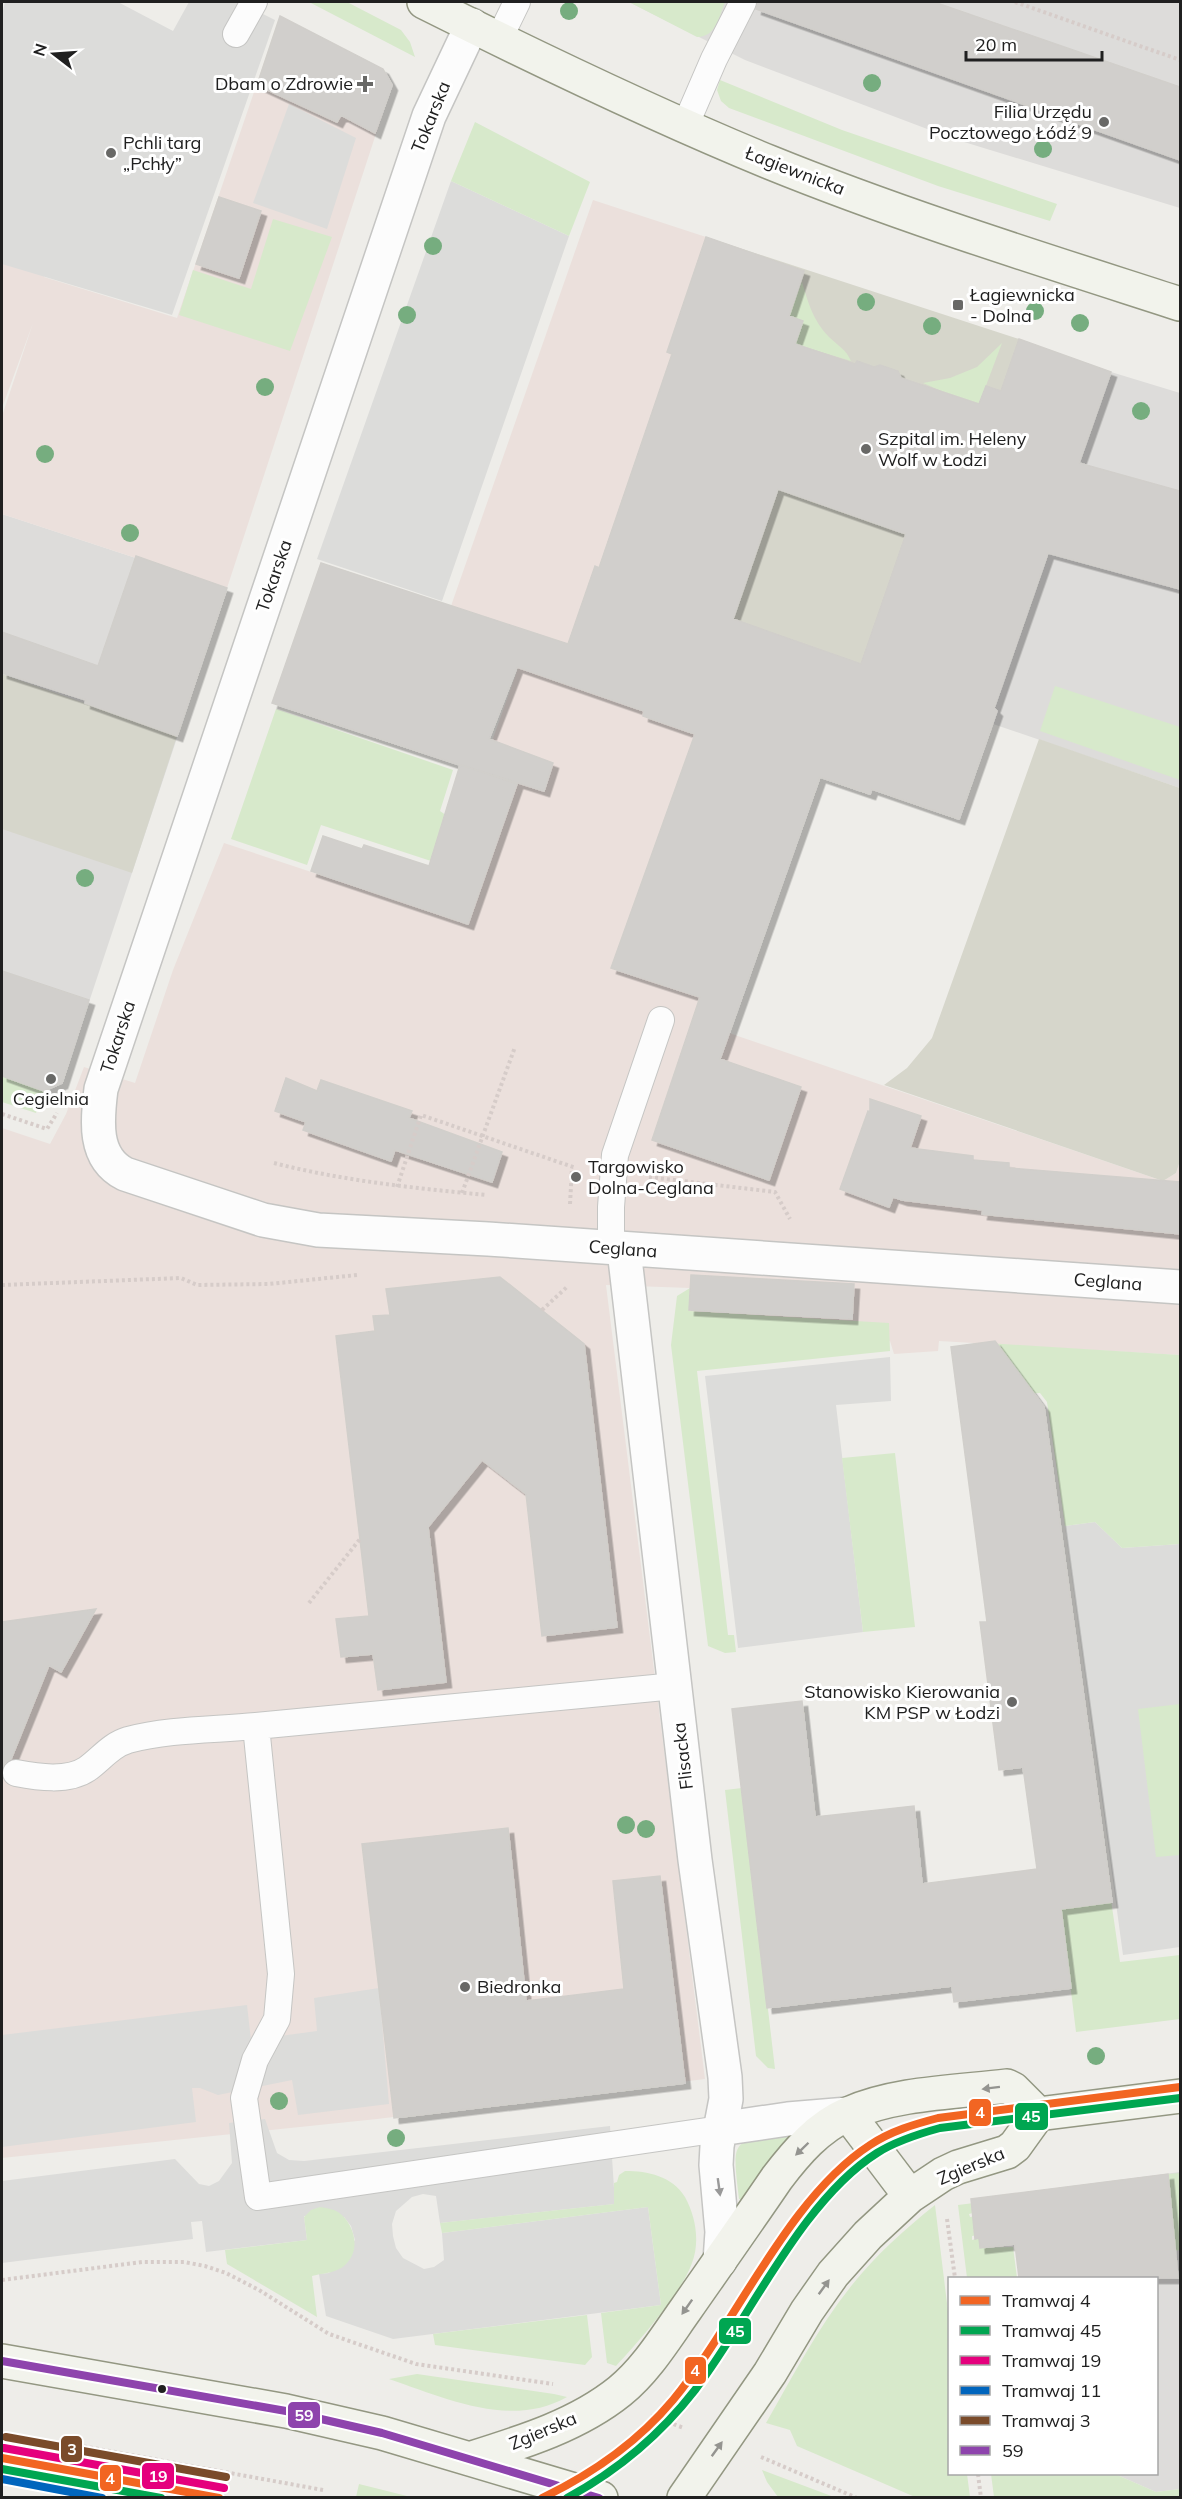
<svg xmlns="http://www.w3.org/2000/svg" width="1182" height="2499" font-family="Mulish,sans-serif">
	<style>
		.residential { fill: #dddcda }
		.commercial { fill: #ebe0dc }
		.religious { fill: #dcdcda }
		.construction { fill: #d6d6cb }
		.grass { fill: #d7e9cb }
		.building { fill: #d1cfcc; stroke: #d1cfcb; stroke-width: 1.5; fill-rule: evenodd; filter: url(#shadow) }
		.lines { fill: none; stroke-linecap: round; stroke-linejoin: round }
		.lane-casing { stroke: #c5c5c3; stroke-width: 28 }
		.street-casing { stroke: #c5c5c3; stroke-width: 36 }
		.secondary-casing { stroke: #939782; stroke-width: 36 }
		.path { stroke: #d6ccc9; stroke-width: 4; stroke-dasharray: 3 3; stroke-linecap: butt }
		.lane { stroke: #fcfcfc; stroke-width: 26 }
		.street { stroke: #fcfcfc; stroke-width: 33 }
		.secondary { stroke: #f2f3ec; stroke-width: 33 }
		.bus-1-casing { stroke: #fff; stroke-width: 12 }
		.bus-1 { stroke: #8e44ad; stroke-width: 8 }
		.tram-1-casing { stroke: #fff; stroke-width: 12 }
		.tram-2-casing { stroke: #fff; stroke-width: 12 }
		.tram-3-casing { stroke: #fff; stroke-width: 12 }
		.tram-4-casing { stroke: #fff; stroke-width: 12 }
		.tram-5-casing { stroke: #fff; stroke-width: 12 }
		.tram-1 { stroke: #f26522; stroke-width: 8 }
		.tram-2 { stroke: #00a651; stroke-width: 8 }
		.tram-3 { stroke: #e5007d; stroke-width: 8 }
		.tram-4 { stroke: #0065bd; stroke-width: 8 }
		.tram-5 { stroke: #7a4b2a; stroke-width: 8 }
		.tree { fill: #76ad7f }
		.oneway { fill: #949490 }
		.oneway2 { fill: #999 }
		.poi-dot { fill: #686866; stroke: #fff; stroke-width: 2 }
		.bus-dot { fill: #202020; stroke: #fff; stroke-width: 2 }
		.labels { text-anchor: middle; stroke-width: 6; stroke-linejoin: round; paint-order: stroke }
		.poi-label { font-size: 18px; fill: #202020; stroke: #fff; text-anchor: start }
		.street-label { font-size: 18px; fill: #202020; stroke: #fff }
		.line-badge { stroke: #fff; stroke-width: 2 }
		.badge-label { font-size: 16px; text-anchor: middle; font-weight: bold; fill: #fff }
	</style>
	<defs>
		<filter id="shadow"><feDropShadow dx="5.5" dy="5.5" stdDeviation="0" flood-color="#0004"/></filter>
	</defs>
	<rect width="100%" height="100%" fill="#eeede9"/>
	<path class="residential" d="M629,2H1180V208L951,138L745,60Z
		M1111,372L1180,393V788L993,724L997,711L994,708Z
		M2,514L227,588L62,1083L44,1091L2,1077Z
		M1180,2172V2489L1156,2492L1115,2474H1156V2278H1019L1010,2194Z"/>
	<path class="commercial" d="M280,16L383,69L392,85L227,588L2,514V416L33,323L2,408V21L44,277L177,318Z
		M593,200L706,237L668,352L672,354L599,568L595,567L556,681L644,711L643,716L807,773L804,785L815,791L729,1033L1163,1181L1176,1173L1180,1161V1355L939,1341L938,1351L894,1354L890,1341L687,1343L690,1288L606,1285L705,2079L377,2119L2,2158V1128L50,1144L66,1114L84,1067L135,1083L173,970L224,843L468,924L517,784L489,775L500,744L492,741L531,632L451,606Z"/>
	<path class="religious" d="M5,2H118L173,31L189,2H239L275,20L172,315L2,264V14Z
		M289,104L356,138L327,229L253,203Z
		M451,181L569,236L442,601L317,559Z
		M890,1357L891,1401L836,1405L863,1632L738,1648L705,1376Z
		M1095,1522L1122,1548L1180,1544V1947L1123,1955L1065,1526Z
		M379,1988L389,2104L298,2115L292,2080L218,2095L200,2088H192L196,2122L2,2147V2035L247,2005L251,2040L317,2031L314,1998Z
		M265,2119L277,2153L289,2160L304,2161L610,2126L615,2204L440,2223L436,2196L423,2194L412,2197L396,2211L392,2224L393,2236L396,2248L403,2258L424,2269L434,2267L444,2260L442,2233L648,2207L661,2305L393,2339L326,2316L319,2274L329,2273L355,2240L351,2226L344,2217L304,2216L307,2240L206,2252L202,2221L191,2222L193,2239L2,2263V2181L175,2159L199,2184L209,2186L219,2181L232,2163L229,2123Z"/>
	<path class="construction" d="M706,237L1019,339L1111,372L994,708L997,711L959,819L873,789L870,794L807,773L643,716L644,711L556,681L595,566L599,567L672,354L667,352Z
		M2,674L177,736L132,873L2,829Z
		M1039,739L1180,788V1161L1176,1173L1163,1181L884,1085L907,1068L932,1038Z"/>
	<path class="grass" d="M309,2H347L401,30L410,42L415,57Z
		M629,2H725C719,17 716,37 697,37Z
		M720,80L842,130L1057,204L1050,221L938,186L729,108L721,101L717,90Z
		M475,122L590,182L569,236L451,181Z
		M273,219L332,237L290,351L179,315L193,270L251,289Z
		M802,282C809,305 813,320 829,337C838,346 846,349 851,361L795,344L789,316Z
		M1002,343L978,407L923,383L950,378L977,367Z
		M1055,686L1180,727V780L1040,731Z
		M276,709L453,770L440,811L453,820L431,861L321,825L307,865L231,839Z
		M2,1076L44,1091L36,1113L2,1102Z
		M690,1288L689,1311L889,1323L890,1351L697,1371L728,1635H734L736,1652L725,1653L708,1646L671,1345L677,1296Z
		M987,1343L1180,1355V1544L1122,1548L1095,1522L1065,1526L1047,1402L1040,1393L994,1396Z
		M895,1453L915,1627L863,1632L842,1458Z
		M1180,1704V1855L1156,1857L1138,1709Z
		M742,1788L775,2069L768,2068L756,2056L725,1790Z
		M1111,1900L1120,1962L1180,1955V2019L1076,2032L1061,1909L1109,1903Z
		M791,2135L742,2200L739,2199C732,2138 730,2140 791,2135Z
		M625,2171C648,2171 672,2176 685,2197C696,2217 700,2242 692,2263C681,2294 638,2342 616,2366L607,2363L601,2313L661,2305L648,2207L442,2233L440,2223L614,2204V2183L617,2182L619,2175Z
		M1180,2173V2250L1175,2251L1168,2174Z
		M974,2203L976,2212L969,2214L970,2217L976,2216L978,2235L972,2236V2240L979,2238L980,2248L1013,2247L1017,2278H967L958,2205Z
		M935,2205L950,2328V2474H967L970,2497H915L797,2446L790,2430L766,2423C793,2376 818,2327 852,2285C876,2255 905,2229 935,2205Z
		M320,2207C326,2208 333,2209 338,2212C354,2223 361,2248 347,2263C339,2273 323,2273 312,2276L317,2317L227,2264L225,2250L307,2240L304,2217L311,2210Z
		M587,2315L592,2357L585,2365L435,2345L433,2334Z
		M417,2374L554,2394L567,2397C511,2429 445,2398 389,2379Z
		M762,2470L834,2497H778L767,2482Z
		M991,2474H1115L1156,2492L1180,2489V2497H994Z
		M359,2484L411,2497H356Z"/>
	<path class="building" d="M758,2H934L1180,87V160L756,9Z
		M280,16L383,69L392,85L375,133L341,115L337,122L257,85Z
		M219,197L261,211L239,278L196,264Z
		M706,237L804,271L789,316L803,321L795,344L855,364L857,361L874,367L880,365L898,371L901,378L979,404L986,386L1001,391L1019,339L1111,372L1079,463L1180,491V589L1048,553L994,708L997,711L959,819L872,789L870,794L820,777L720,1059L801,1087L769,1180L652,1140L700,997L611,968L695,734L643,716L644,711L517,667L489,739L553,763L544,791L461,765L517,784L468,924L311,871L323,836L362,849L364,845L429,866L460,765L272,703L321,563L568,644L595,566L599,568L672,354L667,352ZM778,489L906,534L861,664L733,619Z
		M136,556L227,588L177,736L85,703L86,700L2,673V632L98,666Z
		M2,971L89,1000L62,1083L44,1091L2,1076Z
		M286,1078L317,1091L321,1080L412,1111L409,1118L502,1152L492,1182L395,1150L391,1161L303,1130L306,1122L275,1111Z
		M870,1099L921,1116L910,1148L973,1156V1160L1009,1163V1168L1180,1182V1234L982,1214L983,1210L902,1200L893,1197L889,1207L840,1189L868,1111L870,1112Z
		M691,1275L854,1284L852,1319L689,1310Z
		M500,1277L584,1344L617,1627L542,1636L526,1494L482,1460L428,1527L446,1682L378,1690L373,1654L341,1657L336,1619L369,1616L336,1336L375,1331L373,1316L390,1315L386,1289Z
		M995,1341L1044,1407L1112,1902L1061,1909L1071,1988L954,2002L952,1986L767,2008L732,1709L802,1701L815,1817L914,1806L922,1884L1037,1869L1023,1767L999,1770L980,1622H987L951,1347Z
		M96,1609L61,1672L49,1665L11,1759L5,1763L2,1770V1622Z
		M508,1828L526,2001L624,1989L613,1881L660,1876L685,2083L394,2118L362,1844Z
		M1168,2174L1178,2278H1019L1015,2244L980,2248L979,2238L975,2239L971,2199Z"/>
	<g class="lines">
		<defs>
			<path id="lane" d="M236,34L254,2
				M499,39L517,2
				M685,126L714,59L743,2
				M611,1248V1207L615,1155L661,1020
				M675,1686L256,1726L281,1974L277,2019L255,2060L244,2098L258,2197L720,2129
				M16,1773C37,1777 68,1782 87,1769C101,1759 111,1745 128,1740C169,1729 215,1730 256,1726"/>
			<path id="street" d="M472,25L429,116L101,1089C97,1120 93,1158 125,1174L263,1220L318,1230L488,1239L1180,1287
				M624,1250L695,1860L725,2077L726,2099L717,2146L716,2165L722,2232L720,2261
				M720,2129L788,2119L848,2114"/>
			<path id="secondary" d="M424,2C538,59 652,114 769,162C902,216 1044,260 1180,304
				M848,2114L910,2196
				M2,2361L286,2411L382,2433L601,2498
				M472,2458C523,2442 578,2425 620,2391C647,2369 666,2337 686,2309C716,2266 747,2222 777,2178C796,2153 818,2127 848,2114C894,2093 957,2092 1007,2086L1013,2089L1038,2114
				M684,2498L770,2373L807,2311L833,2274L868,2235L910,2196L943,2174L958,2167L1007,2152L1015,2146L1038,2114L1180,2096"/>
		</defs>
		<use href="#lane" class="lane-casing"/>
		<use href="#street" class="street-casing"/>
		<use href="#secondary" class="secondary-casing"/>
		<path class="path" d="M1015,2L1180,60
			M2,1114L47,1129L57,1113
			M274,1163C344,1181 414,1188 486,1195
			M649,1177L775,1192L790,1219
			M397,1187L421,1115L576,1168
			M462,1193L515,1047
			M570,1204L572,1168
			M2,1285L181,1278L197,1285L269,1284L357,1275
			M542,1310L568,1286
			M309,1603L360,1539
			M947,2219L955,2278
			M2,2280L142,2262H184L205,2266L226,2273L259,2290L329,2334L416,2364L553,2384
			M651,2416L684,2428
			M2,2433C24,2444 46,2446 71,2444L323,2490
			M761,2457L857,2498
			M978,2474L981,2498"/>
		<use href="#lane" class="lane"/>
		<use href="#street" class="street"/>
		<use href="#secondary" class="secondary"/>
		<defs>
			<path id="bus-1" d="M2,2361L286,2411L382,2433L599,2498"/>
		</defs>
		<use href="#bus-1" class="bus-1-casing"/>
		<use href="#bus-1" class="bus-1"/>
		<defs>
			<path id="tram-1" d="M2,2458L219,2498
				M542,2498C592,2474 637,2443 673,2400C736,2324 788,2198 870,2145C891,2131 915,2124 938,2118L1180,2087"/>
			<path id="tram-2" d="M2,2469L161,2498
				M567,2498C617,2471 660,2435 695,2390C750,2318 801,2201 877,2153C896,2141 918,2134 940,2128L1180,2098"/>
			<path id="tram-3" d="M4,2448L224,2488"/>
			<path id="tram-4" d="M2,2479L102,2498"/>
			<path id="tram-5" d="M6,2437L226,2477"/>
		</defs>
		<use href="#tram-1" class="tram-1-casing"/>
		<use href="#tram-2" class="tram-2-casing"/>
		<use href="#tram-3" class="tram-3-casing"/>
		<use href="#tram-4" class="tram-4-casing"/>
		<use href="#tram-5" class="tram-5-casing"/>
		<use href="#tram-1" class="tram-1"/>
		<use href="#tram-2" class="tram-2"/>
		<use href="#tram-3" class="tram-3"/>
		<use href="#tram-4" class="tram-4"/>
		<use href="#tram-5" class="tram-5"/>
	</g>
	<g class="tree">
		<circle cx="569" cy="11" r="9"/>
		<circle cx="872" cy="83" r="9"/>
		<circle cx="1043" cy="149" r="9"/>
		<circle cx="433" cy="246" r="9"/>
		<circle cx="866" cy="302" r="9"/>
		<circle cx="1035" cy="311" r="9"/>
		<circle cx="407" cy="315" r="9"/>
		<circle cx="1080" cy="323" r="9"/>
		<circle cx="932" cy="326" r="9"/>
		<circle cx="265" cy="387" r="9"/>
		<circle cx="1141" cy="411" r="9"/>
		<circle cx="45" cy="454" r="9"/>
		<circle cx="130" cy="533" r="9"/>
		<circle cx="85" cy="878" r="9"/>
		<circle cx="626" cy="1825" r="9"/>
		<circle cx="646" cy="1829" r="9"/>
		<circle cx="1096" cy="2056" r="9"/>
		<circle cx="279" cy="2101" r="9"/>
		<circle cx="396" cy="2138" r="9"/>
	</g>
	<defs><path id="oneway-solid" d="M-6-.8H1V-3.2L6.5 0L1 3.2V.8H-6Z" transform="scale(1.5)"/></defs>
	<g class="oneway">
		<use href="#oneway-solid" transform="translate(991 2088) rotate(173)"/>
		<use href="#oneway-solid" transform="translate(802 2149) rotate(136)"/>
		<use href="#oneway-solid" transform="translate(824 2287) rotate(-54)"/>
		<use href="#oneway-solid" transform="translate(687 2307) rotate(125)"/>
		<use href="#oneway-solid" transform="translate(717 2449) rotate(-54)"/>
	</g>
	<use class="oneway2" href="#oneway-solid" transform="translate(719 2187) rotate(82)"/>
	<g class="poi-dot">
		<path d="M362 75h6v6h6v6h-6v6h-6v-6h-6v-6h6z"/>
		<circle cx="1104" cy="122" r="6"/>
		<circle cx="111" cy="153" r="6"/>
		<rect x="952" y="299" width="12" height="12" rx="3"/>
		<circle cx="866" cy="449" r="6"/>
		<circle cx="51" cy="1079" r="6"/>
		<circle cx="576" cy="1177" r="6"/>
		<circle cx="1012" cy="1702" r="6"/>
		<circle cx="465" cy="1987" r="6"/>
	</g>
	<circle class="bus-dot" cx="162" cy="2389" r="5"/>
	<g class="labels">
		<g class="poi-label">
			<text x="353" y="90" text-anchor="end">Dbam o Zdrowie</text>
			<text x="1092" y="118" text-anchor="end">Filia Urzędu<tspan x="1092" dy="21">Pocztowego Łódź 9</tspan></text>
			<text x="123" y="149">Pchli targ<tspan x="123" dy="21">„Pchły”</tspan></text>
			<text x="970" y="301">Łagiewnicka<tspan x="970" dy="21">- Dolna</tspan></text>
			<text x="878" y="445">Szpital im. Heleny<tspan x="878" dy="21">Wolf w Łodzi</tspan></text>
			<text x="51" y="1105" text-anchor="middle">Cegielnia</text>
			<text x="588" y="1173">Targowisko<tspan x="588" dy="21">Dolna-Ceglana</tspan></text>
			<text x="1000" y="1698" text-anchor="end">Stanowisko Kierowania<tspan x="1000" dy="21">KM PSP w Łodzi</tspan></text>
			<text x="477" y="1993">Biedronka</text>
		</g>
		<g class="street-label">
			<text transform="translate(431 117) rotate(-68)" y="6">Tokarska</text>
			<text transform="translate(795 171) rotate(21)" y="6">Łagiewnicka</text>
			<text transform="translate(274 576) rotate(-71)" y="6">Tokarska</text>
			<text transform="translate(118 1037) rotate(-72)" y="6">Tokarska</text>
			<text transform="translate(623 1249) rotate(4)" y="6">Ceglana</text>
			<text transform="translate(1108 1282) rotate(4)" y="6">Ceglana</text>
			<text transform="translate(683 1756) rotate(-97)" y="6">Flisacka</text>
			<text transform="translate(971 2166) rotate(-23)" y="6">Zgierska</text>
			<text transform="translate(543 2431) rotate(-23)" y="6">Zgierska</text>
		</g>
	</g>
	<g class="line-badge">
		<rect x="968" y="2098" width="24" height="29" rx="6" fill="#f26522"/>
		<rect x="1014" y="2102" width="35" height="29" rx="6" fill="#00a651"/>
		<rect x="718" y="2317" width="34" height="28" rx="6" fill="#00a651"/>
		<rect x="684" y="2356" width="23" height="29" rx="6" fill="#f26522"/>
		<rect x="287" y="2401" width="34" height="28" rx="6" fill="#8e44ad"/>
		<rect x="60" y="2435" width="23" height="28" rx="6" fill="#7a4b2a"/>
		<rect x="141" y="2462" width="34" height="28" rx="6" fill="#e5007d"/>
		<rect x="99" y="2464" width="23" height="28" rx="6" fill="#f26522"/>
	</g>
	<g class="badge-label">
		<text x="980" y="2118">4</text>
		<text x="1031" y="2122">45</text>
		<text x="735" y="2337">45</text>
		<text x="695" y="2376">4</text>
		<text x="304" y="2421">59</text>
		<text x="72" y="2455">3</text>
		<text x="158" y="2482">19</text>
		<text x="110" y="2484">4</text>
	</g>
	<rect width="1182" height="2499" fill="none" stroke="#202020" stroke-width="6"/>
	<rect x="948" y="2277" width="210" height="198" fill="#ffffff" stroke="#a6a6a6" stroke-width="1.5"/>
	<rect x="960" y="2296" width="30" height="9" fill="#f26522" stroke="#a6a6a6" stroke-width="1.5"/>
	<text x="1002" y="2307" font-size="18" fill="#202020">Tramwaj 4</text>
	<rect x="960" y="2326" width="30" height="9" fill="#00a651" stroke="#a6a6a6" stroke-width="1.5"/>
	<text x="1002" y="2337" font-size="18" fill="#202020">Tramwaj 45</text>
	<rect x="960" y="2356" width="30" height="9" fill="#e5007d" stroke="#a6a6a6" stroke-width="1.5"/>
	<text x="1002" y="2367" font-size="18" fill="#202020">Tramwaj 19</text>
	<rect x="960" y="2386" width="30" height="9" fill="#0065bd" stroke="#a6a6a6" stroke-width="1.5"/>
	<text x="1002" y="2397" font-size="18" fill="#202020">Tramwaj 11</text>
	<rect x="960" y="2416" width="30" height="9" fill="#7a4b2a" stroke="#a6a6a6" stroke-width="1.5"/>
	<text x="1002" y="2427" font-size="18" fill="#202020">Tramwaj 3</text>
	<rect x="960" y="2446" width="30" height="9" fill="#8e44ad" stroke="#a6a6a6" stroke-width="1.5"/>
	<text x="1002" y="2457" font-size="18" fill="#202020">59</text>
	<g transform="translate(54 54) rotate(287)" stroke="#ffffff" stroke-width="4.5" paint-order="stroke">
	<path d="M0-4.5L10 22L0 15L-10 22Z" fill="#202020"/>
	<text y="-9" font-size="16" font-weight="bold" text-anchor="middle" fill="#202020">N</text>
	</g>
	<path d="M966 51v9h136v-9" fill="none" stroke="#202020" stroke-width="3"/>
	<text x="975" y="51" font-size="18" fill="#202020" stroke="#ffffff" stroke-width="4.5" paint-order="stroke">20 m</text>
</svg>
